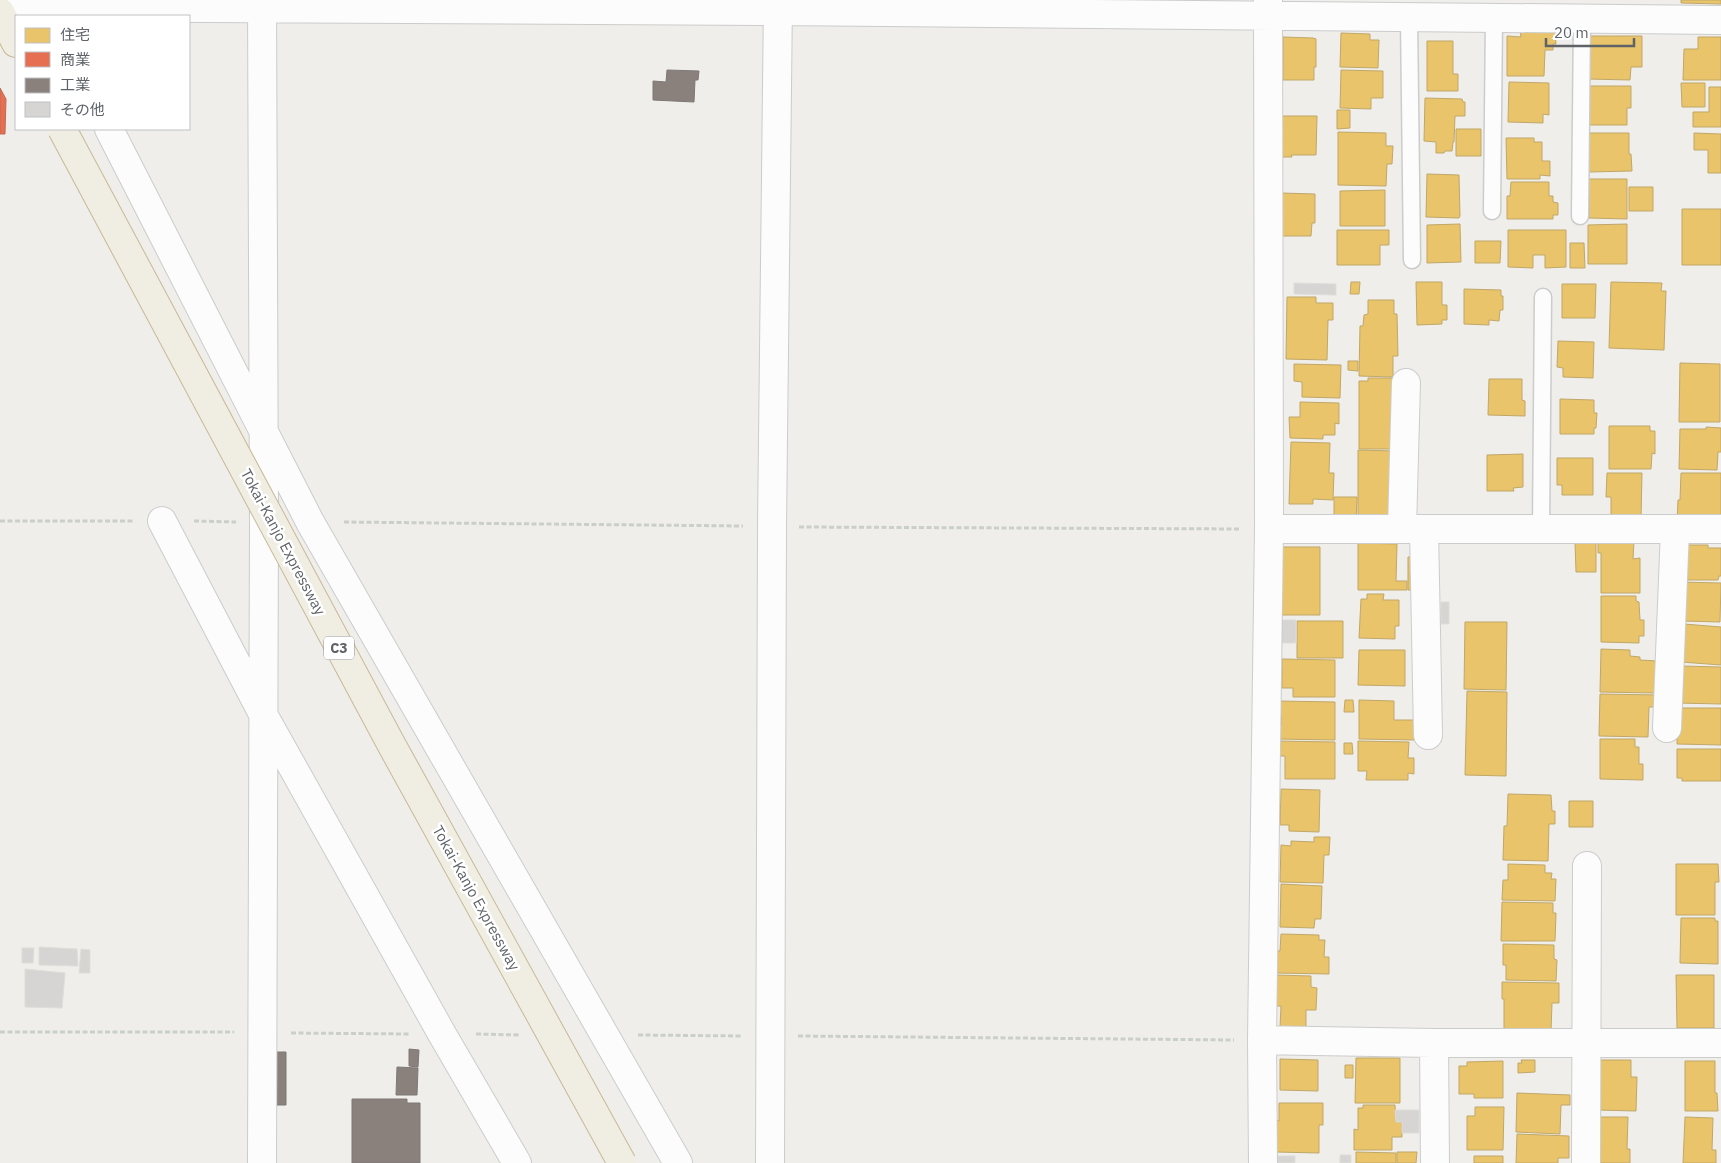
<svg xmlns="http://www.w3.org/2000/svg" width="1721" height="1163" font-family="'IBM Plex Sans','Noto Sans JP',sans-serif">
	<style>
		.homes { fill: #e9c46a; stroke: #c0a769 }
		.shops { fill: #e76f51; stroke: #be6b58 }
		.industry { fill: #8a817c; stroke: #7d7876 }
		.building { fill: #d6d5d3; stroke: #deddd9 }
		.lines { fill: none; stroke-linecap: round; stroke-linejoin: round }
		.lane-casing { stroke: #cbcccc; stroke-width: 19 }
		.street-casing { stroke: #cbcccc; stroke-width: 30 }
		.highway-casing { stroke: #c8b996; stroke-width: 30 }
		.path { stroke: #cacfcc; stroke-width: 3; stroke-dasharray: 5 2.5; stroke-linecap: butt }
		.lane { stroke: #fdfcfc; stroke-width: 16 }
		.street { stroke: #fdfcfc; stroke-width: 28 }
		.highway { stroke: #f0ede3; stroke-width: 28 }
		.highway-bridge-casing { stroke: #c8b996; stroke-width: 30; stroke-linecap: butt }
		.highway-bridge { stroke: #f0ede3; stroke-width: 28 }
		.labels { text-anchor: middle; stroke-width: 5; stroke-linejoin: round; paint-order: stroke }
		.shield { fill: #fff; stroke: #8f9295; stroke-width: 1 }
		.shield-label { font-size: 14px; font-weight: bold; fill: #5f6368 }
		.street-label { font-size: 15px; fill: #5f6368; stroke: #fff }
	</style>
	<rect width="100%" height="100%" fill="#efeeea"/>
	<path class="homes" d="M1681,0H1721V4L1681,3Z
		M1520,30L1555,31L1556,44H1553V50H1545L1544,76H1507V36L1521,37Z
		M1341,33L1370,34V40H1379L1378,68L1340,67Z
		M1589,36H1642V67H1631L1630,80L1588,79Z
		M1283,37L1313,38L1316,39V67H1314V80H1283Z
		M1698,37H1721V80H1683L1684,49H1698Z
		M1427,41H1453V74H1458V91H1427Z
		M1341,70L1383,71V98H1371V109L1340,108Z
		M1509,82L1549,83V115L1543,114V123L1508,122Z
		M1681,83H1705V107H1682Z
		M1590,86H1631V108H1627V125H1589Z
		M1709,87H1721V127H1693V112H1709Z
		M1425,98L1462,99L1463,102H1465V116H1455L1454,142H1453L1452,151H1445L1444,153H1436V142L1424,141Z
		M1337,110H1350V128L1337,129Z
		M1282,116H1317L1316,155H1291L1292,157H1282Z
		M1456,129H1481V156H1456Z
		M1338,132L1386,133V146H1393L1392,164H1387L1386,186L1338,185Z
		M1589,133H1629V154H1631L1632,171L1589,172Z
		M1694,133L1721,134V173H1708V150H1694Z
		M1506,138H1534V142H1542V161H1550V176L1540,175V179H1507Z
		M1427,174L1459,175L1460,216L1459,218L1426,217Z
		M1589,179H1627V219L1589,218Z
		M1511,182H1549V196H1553V202L1558,203V215H1553V219H1507V196H1510Z
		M1629,187H1653V211H1629Z
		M1385,190V226H1340V191Z
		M1281,193L1315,194V223H1312L1311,236H1280Z
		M1682,209H1721V265H1682Z
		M1460,224L1461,262L1427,263V225Z
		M1627,224V264H1588V225Z
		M1337,230H1389V245H1380V265H1337Z
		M1508,230H1566V267L1545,268V255H1533V268L1508,267Z
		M1475,241H1501L1500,263H1475Z
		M1570,243H1584L1585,268H1570Z
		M1351,282H1360L1359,294H1350Z
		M1416,282H1442V305H1447V320H1442V324L1417,325Z
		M1611,282L1662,283L1661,291H1666L1664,350L1609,348Z
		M1562,284H1596L1595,318H1562Z
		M1464,289L1501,290V296H1503V310H1500L1499,321L1489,320V325L1464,324Z
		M1287,297H1316V303H1333V320H1328L1327,360L1286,359Z
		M1368,300H1394V314H1397L1398,356H1393V377L1359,376L1360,326H1363L1364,315L1368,314Z
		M1558,341L1594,342L1593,378L1563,377V368L1557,367Z
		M1348,361H1358V371L1348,370Z
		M1680,363L1720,364V422H1679Z
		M1294,364L1341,365L1340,398L1302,397V382L1294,381Z
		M1368,378H1394L1393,449H1359V381H1368Z
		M1489,379H1522V400L1525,401V416L1488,415Z
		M1560,399L1594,400V413H1597L1596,428H1594V434H1560Z
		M1300,402L1339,403V424L1335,423V435H1323V439L1290,438L1289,417H1300Z
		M1609,426H1650V431H1655V454L1652,453L1651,469H1609Z
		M1706,427L1721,428V452H1718L1717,470L1679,469L1680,429H1706Z
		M1291,442L1330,443L1329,473H1334L1333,500L1313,499V504H1289Z
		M1358,450L1395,451L1393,520H1358Z
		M1523,454V487L1513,488L1514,491H1487V455Z
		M1557,458H1593V495H1562V485H1557Z
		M1607,473H1642L1641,520H1611V497H1606Z
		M1681,473H1721V523L1677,522L1678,500H1680Z
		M1334,497H1357L1356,521L1334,520Z
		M1598,541H1634L1633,559L1640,558V593H1601V553H1598Z
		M1575,542H1596V572H1576Z
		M1358,543L1397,544L1396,581H1407V590H1358Z
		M1685,545H1708V548H1721V576H1719L1718,580H1684Z
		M1279,547H1320V615H1278Z
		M1408,557H1419V590H1408Z
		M1679,582L1721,583L1720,622L1682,621Z
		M1367,594H1384L1383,600H1399V626H1395V639L1359,638L1361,599H1367Z
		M1601,596H1636V601L1639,602L1640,620H1644V636H1639V643L1601,642Z
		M1297,621H1343V658H1297Z
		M1465,622H1507L1506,690L1464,689Z
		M1684,624L1721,627V665L1681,662Z
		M1601,649L1630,650V656L1640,657V660L1658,661V690L1654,693L1600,692Z
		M1359,650H1405V686L1358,685Z
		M1282,659L1335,660V697H1293V688H1282Z
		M1682,666L1721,667V704L1677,703Z
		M1467,691L1507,692L1506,776L1465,775Z
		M1600,694L1658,695L1657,707H1649L1648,737L1599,736Z
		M1345,700H1353L1354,712H1344Z
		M1359,700L1394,701V720H1416V740L1359,739Z
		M1277,701L1335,702V740L1277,739L1278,725H1281V715H1277Z
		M1677,708H1721V745L1677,744Z
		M1600,739H1635V747H1639V764H1643V780L1600,779Z
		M1277,741L1335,742V779H1285V756H1277Z
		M1358,741L1409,742L1408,758H1414V774L1408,773V780H1366L1367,771H1358Z
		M1344,743H1352L1353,754H1344Z
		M1677,749H1721V781H1682V778H1677Z
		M1281,789L1320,790L1319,832L1289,831V825H1280Z
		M1508,794L1551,795L1552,811H1555V824H1549L1548,861L1503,860L1504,826H1507Z
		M1569,801H1593V827H1569Z
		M1314,837H1330L1329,855H1324L1323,883L1280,882L1281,845L1291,846V841L1314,842Z
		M1508,864L1545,865V873H1552L1551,879H1556L1555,901L1502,900L1503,880H1508Z
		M1676,864H1718L1719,882H1715V915H1676Z
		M1281,884L1322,886L1321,919H1315L1314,928L1280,927Z
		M1502,902L1553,903V913H1556L1555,941H1501Z
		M1681,918H1715V921H1718V964L1680,963Z
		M1281,934L1319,935V940H1325L1324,957H1329V974L1275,973L1276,951H1280Z
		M1503,944L1554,945V959L1557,960L1556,981L1506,980V965H1503Z
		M1276,975L1311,976V987L1317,988L1316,1010H1306V1029L1280,1028L1281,1006H1275Z
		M1676,975H1714V1028H1677Z
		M1502,982L1559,983V1003H1552L1551,1031L1504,1030V999H1502Z
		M1356,1058H1400V1103H1355Z
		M1280,1059L1318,1060V1091L1280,1090Z
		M1521,1060H1535V1072L1518,1073V1063H1522Z
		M1598,1060H1631V1077H1637L1636,1111L1597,1110Z
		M1503,1061V1098H1474V1094H1459V1066H1467V1062Z
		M1685,1061H1715V1093H1717L1718,1111H1685Z
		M1345,1065H1353V1078H1345Z
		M1517,1093L1570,1095V1105H1561L1560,1134L1516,1132Z
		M1279,1103H1323V1125H1319V1153L1276,1152V1120L1279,1121Z
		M1363,1105H1395L1396,1122H1402V1137H1392V1150H1354V1129L1358,1130V1108H1363Z
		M1475,1107H1504L1503,1150H1467V1116H1475Z
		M1597,1117H1628L1627,1149H1630V1163H1596Z
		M1685,1117L1713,1118L1712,1150H1716V1163H1683Z
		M1517,1134L1569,1136V1158H1558V1163H1516Z
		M1356,1152L1396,1153V1163H1356Z
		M1397,1152H1417L1416,1163H1397Z
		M1474,1156H1503V1163H1474Z"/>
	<path class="shops" d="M0,88L6,99L5,134H0Z"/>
	<path class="industry" d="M667,70L699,71L698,80H695L694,102L653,100V81L666,82Z
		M409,1049L419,1050L418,1067L409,1066Z
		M272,1052H286V1105H272Z
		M397,1067L418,1068L417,1095H396Z
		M352,1099H407V1103H420V1163H352Z"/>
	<path class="building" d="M1294,283L1336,284V295L1294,294Z
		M1441,602H1449V624H1441Z
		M1277,620H1296V643H1277Z
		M39,947L77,949L78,966L39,965Z
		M22,948H34L33,963H22Z
		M81,949L90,950V973H79Z
		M25,969L65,973L62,1008L25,1007Z
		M1395,1110H1419V1133H1402V1122H1396Z
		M1340,1155H1351V1163H1340Z
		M1275,1156H1295V1163H1275Z"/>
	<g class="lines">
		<defs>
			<path id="lane" d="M1409,17L1412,260
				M1492,211L1494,18
				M1580,216L1582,19
				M1541,529L1543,297"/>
			<path id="street" d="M0,7L778,11L1721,20
				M109,129L310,522L678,1163
				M162,521L264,716L442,1034L517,1163
				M1269,529H1721
				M1402,529L1406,383
				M1424,529L1428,735
				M1667,728L1675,529
				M1262,1040L1434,1043H1721
				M1434,1043L1435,1163
				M262,1163L264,522L262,0
				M770,1163L772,526L778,0
				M1263,1163L1262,1040L1269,529L1268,0
				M1586,1163L1587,866"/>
			<path id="highway" d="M0,12L16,43"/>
		</defs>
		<use href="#lane" class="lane-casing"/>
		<use href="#street" class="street-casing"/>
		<use href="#highway" class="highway-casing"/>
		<path class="path" d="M0,521H133
			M194,521L236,522
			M344,522L743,526
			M799,527L1241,529
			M0,1032H234
			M291,1033L409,1034
			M476,1034L519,1035
			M638,1035L742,1036
			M798,1036L1234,1040"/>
		<use href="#lane" class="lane"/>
		<use href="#street" class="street"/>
		<use href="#highway" class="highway"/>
		<defs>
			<path id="highway-bridge" d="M62,129L390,742L622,1163"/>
		</defs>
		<use href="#highway-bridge" class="highway-bridge-casing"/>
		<use href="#highway-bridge" class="highway-bridge"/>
	</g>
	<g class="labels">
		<rect class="shield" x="324" y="636.5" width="30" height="23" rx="4"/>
		<g class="shield-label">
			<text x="339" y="653">C3</text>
		</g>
		<g class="street-label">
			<text transform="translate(283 542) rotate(62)" y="5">Tokai-Kanjo Expressway</text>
			<text transform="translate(476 898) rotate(61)" y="5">Tokai-Kanjo Expressway</text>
		</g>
	</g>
	<rect x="15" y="15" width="175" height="115" fill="#ffffff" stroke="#bfc1c3"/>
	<rect x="25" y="28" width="25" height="15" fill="#e9c46a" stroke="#bfc1c3"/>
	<text x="60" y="40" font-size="15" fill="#5f6368">住宅</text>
	<rect x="25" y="52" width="25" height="15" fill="#e76f51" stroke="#bfc1c3"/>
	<text x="60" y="65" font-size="15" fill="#5f6368">商業</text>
	<rect x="25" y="78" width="25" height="15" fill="#8a817c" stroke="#bfc1c3"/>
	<text x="60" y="90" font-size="15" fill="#5f6368">工業</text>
	<rect x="25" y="102" width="25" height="15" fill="#d6d5d3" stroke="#bfc1c3"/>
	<text x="60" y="115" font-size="15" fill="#5f6368">その他</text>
	<path d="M1546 38v8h88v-8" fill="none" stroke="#5f6368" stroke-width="2.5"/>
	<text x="1554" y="38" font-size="15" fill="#5f6368" stroke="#ffffff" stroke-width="4" paint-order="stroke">20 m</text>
</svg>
